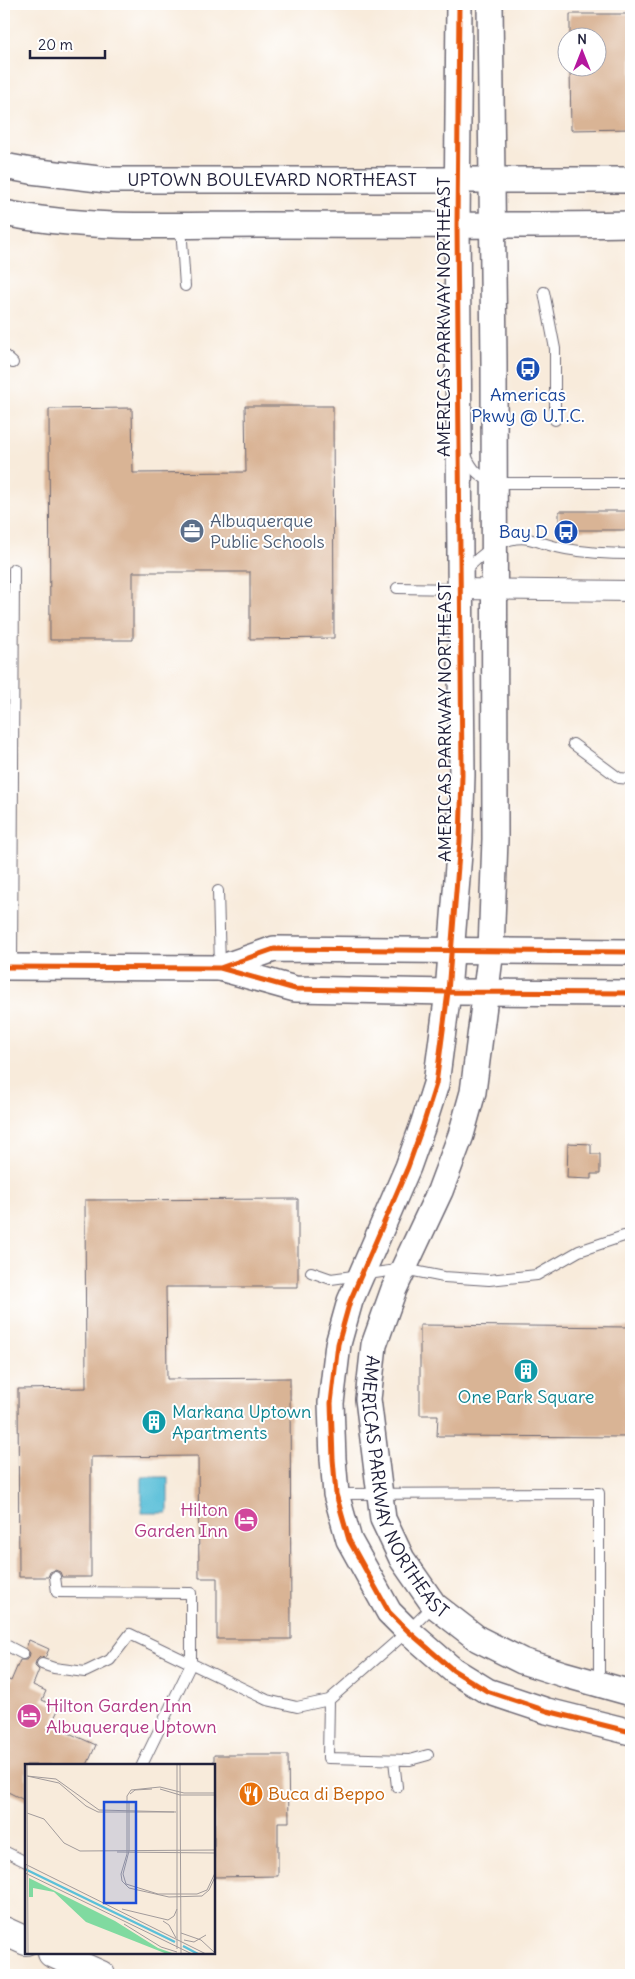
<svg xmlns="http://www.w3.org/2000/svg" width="635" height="1979" font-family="Delius,sans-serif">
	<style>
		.water { fill: #5bc0d9; stroke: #3e718a }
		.building { fill: #d9b495 }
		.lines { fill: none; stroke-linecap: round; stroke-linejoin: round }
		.service-casing { stroke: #6d6873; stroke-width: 12 }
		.minor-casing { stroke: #6d6873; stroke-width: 22 }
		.tertiary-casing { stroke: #6d6873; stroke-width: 28 }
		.motorway-casing { stroke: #6d6873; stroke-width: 30 }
		.service { stroke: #fff; stroke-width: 10 }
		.minor { stroke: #fff; stroke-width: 20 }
		.tertiary { stroke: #fff; stroke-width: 25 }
		.motorway { stroke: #fff; stroke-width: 28 }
		.cycleway-casing { stroke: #fff; stroke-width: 8 }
		.cycleway { stroke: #e8590c; stroke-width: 5 }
		.labels { text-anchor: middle; stroke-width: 4; stroke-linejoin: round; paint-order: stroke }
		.street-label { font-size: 18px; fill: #22223b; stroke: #fff }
		.transit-label { font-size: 18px; fill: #164399; stroke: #fff }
		.service-label { font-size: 18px; fill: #4e5e75; stroke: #fff; text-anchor: start }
		.culture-label { font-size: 18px; fill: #0d838f; stroke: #fff }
		.hotel-label { font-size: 18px; fill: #b23c85; stroke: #fff; text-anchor: end }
		.food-label { font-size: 18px; fill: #c56008; stroke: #fff; text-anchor: start }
		.inset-river { fill: none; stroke: #5bc0d9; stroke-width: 2.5 }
		.inset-road { fill: none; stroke: #a29b9b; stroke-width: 1 }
		.view { fill: #1d4ed8; fill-opacity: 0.15; stroke: #1d4ed8; stroke-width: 2.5 }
		.inset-edge { fill: none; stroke: #22223b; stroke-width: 2.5 }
	</style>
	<rect width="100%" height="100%" fill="#fff"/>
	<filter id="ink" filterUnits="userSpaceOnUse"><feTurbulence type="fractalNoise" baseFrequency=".02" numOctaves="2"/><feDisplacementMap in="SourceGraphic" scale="10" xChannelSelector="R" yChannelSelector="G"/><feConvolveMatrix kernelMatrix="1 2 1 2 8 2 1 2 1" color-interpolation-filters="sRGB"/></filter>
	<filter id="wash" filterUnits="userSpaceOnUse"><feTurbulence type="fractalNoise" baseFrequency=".0096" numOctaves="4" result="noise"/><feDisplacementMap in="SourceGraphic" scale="20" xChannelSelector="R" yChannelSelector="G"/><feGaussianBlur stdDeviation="1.12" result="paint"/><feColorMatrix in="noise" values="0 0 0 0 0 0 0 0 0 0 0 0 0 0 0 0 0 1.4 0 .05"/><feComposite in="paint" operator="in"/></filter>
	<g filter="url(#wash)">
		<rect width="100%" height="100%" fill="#f8ebdb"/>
		<path class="water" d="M142,1477H168V1513H142Z"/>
		<g id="blocks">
			<path class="building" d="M570,14H631V129L571,130L570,68H598V38H570Z
				M245,406H333L334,638L250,639V572H133V640H50L49,409L132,408L133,473L246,472Z
				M559,511H631V530H559Z
				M568,1143L591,1144V1154H600V1174H591V1179L567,1178Z
				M298,1199V1287H166L167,1379L290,1378L291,1639H217V1578H199L198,1456L91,1457V1577H62L60,1572L55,1570L50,1572L48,1577H19L18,1389L86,1388L85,1200Z
				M420,1325L631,1327V1437L437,1436L438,1415H420Z
				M29,1640L49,1649L45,1658L40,1657L36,1661L35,1666L39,1670L33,1685L46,1691L42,1700L59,1708L51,1725L96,1745L87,1765H26V1801L4,1790V1678L11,1681L20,1660H26L29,1658L30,1653L26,1648Z
				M214,1755H288L289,1822H278V1876L214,1877Z"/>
		</g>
	</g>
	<g filter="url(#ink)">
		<use href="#blocks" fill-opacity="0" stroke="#6d6873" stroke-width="1"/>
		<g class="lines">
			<defs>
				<path id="service" d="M181,226L185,286
					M544,292L555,349V420
					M4,355L13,363
					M466,455C472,470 480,477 494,483H631
					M463,573C479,556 503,534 529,539C541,542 553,547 566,549C588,553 609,554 631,554
					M397,588L459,589
					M573,744L619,778L631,779
					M218,891L220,967
					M12,967L14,569
					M311,1272L331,1279L404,1269L444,1277L489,1280L508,1278L537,1275L579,1251L624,1236L631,1237
					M337,1494L599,1493V1684
					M55,1577L57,1592L191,1593V1664L142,1765
					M4,1644L23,1654
					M42,1664L54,1668L85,1672L110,1660L130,1634L267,1700L297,1707L329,1700
					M428,1755L410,1760L328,1758L329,1700L408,1631L434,1605
					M394,1760L397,1787
					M4,1851L26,1862"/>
				<path id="minor" d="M459,589L631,591"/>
				<g id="tertiary">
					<path d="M459,4L457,225L462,775L460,841L448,992L436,1084L423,1125L408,1167L350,1301L338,1344L331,1403L333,1459L336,1494L349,1540L389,1612L408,1631L453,1670L487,1691L547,1711L631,1732"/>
					<path id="s1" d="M490,4L494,362L495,839L491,950L473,1092L461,1135L440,1191L394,1289L374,1345L368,1399L383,1519L402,1559L434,1605L478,1639L522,1661L563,1674L631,1693"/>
					<path id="s2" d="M4,166L31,171L107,180H631"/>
					<path d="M4,213C88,230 175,225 260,225C384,225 508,226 631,224"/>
					<path d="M4,967L220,968L295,989L448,992L631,993"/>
					<path d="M220,968L274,949L631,952"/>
				</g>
				<path id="motorway" d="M4,1931L26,1941
					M52,1953L101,1975"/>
			</defs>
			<use href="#service" class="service-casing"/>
			<use href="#minor" class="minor-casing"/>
			<use href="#tertiary" class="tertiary-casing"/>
			<use href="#motorway" class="motorway-casing"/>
			<use href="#service" class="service"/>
			<use href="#minor" class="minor"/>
			<use href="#tertiary" class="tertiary"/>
			<use href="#motorway" class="motorway"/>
			<defs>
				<path id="cycleway" d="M459,4L457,225L462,775L460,841L448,992L436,1084L423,1125L408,1167L350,1301L338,1344L331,1403L333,1459L336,1494L349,1540L389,1612L408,1631L453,1670L487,1691L547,1711L631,1732
					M4,967L220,968L295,989L448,992L631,993
					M220,968L274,949L631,952"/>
			</defs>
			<use href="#cycleway" class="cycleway-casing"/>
			<use href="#cycleway" class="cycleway"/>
		</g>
	</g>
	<defs>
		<symbol id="bus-disc" viewBox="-11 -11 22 22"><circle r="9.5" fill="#1a4fb4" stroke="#fff"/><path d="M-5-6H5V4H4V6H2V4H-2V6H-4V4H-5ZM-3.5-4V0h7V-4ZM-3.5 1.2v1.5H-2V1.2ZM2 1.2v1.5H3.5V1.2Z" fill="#fff"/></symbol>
		<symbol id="office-disc" viewBox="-11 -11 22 22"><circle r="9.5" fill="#5c6f8a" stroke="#fff"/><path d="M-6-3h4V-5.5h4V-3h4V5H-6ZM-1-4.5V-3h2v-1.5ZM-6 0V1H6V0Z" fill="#fff"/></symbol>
		<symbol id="building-disc" viewBox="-11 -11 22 22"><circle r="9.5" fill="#0f9aa8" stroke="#fff"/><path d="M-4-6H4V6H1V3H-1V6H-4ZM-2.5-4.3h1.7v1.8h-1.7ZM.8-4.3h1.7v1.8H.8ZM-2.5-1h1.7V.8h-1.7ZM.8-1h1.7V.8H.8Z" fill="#fff"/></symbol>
		<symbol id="hotel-disc" viewBox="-11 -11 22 22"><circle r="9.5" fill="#d1479c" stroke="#fff"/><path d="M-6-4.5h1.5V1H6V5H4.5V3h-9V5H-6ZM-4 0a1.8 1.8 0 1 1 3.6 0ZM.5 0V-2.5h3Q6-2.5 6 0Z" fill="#fff"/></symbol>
		<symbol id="restaurant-disc" viewBox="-11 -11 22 22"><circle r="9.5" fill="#e8710a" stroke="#fff"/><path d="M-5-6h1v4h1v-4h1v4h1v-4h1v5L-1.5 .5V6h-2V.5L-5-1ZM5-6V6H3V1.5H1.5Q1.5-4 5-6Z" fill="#fff"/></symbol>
	</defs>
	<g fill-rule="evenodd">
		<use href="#bus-disc" x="514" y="355" width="28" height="28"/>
		<use href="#office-disc" x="178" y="517" width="28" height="28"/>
		<use href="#bus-disc" x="552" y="518" width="28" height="28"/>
		<use href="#building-disc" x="512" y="1357" width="28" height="28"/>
		<use href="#building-disc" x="140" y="1408" width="28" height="28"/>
		<use href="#hotel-disc" x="232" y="1506" width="28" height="28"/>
		<use href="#hotel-disc" x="15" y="1702" width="28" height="28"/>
		<use href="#restaurant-disc" x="237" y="1780" width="28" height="28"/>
	</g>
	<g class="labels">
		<g class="street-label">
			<text dy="6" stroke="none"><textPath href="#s2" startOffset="269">UPTOWN BOULEVARD NORTHEAST</textPath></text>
			<text transform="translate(444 317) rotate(-90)" y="6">AMERICAS PARKWAY NORTHEAST</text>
			<text transform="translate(445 722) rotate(-90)" y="6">AMERICAS PARKWAY NORTHEAST</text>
			<text dy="6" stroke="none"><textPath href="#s1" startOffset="1512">AMERICAS PARKWAY NORTHEAST</textPath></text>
		</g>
		<g class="transit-label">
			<text x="528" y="401">Americas<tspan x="528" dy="21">Pkwy @ U.T.C.</tspan></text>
			<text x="548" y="538" text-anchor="end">Bay D</text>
		</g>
		<g class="service-label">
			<text x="210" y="527">Albuquerque<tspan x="210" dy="21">Public Schools</tspan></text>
		</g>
		<g class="culture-label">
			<text x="526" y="1403">One Park Square</text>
			<text x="172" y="1418" text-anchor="start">Markana Uptown<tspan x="172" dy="21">Apartments</tspan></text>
		</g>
		<g class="hotel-label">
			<text x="228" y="1516">Hilton<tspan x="228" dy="21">Garden Inn</tspan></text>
			<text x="46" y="1712" text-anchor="start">Hilton Garden Inn<tspan x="46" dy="21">Albuquerque Uptown</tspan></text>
		</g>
		<g class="food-label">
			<text x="268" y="1800">Buca di Beppo</text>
		</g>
	</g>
	<g transform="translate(25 1764)">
		<rect width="190" height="190" fill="#f8ebdb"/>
		<path d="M4,114L90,157L133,184L150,190H142L61,158L29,128L8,124V133H4Z" fill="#80daa0"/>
		<path class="inset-river" d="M0,105L150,178M158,182L173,190"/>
		<path class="inset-road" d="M2,0L3,190M152,0V185M155,0L156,190M2,12L31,15L74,46L151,48M2,12L34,19L61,42L73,48H149M135,25L155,31H190M190,29H159L135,23L106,26L102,32V90L96,110L97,117L104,124L144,133L177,132L184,126L190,113M105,30L110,26L127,25M104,38V87L98,110L101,120L133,130H172L182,126L190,109M2,49L19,55L39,79L55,87L190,86M92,88L190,89M0,100L181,190M0,109L167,190M97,145L143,156L149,152L152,145M138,157L144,161L151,174M99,160L136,183L152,188M156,169L176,176L190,189M159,176L169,178L181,171"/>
		<path class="view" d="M79,38H111V139H79Z"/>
		<rect width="190" height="190" class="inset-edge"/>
	</g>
	<rect width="635" height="1979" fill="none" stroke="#fff" stroke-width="20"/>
	<g transform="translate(582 52)"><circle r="24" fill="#ffffff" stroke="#a7a7b1"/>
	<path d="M0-4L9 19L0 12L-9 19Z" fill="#b5179e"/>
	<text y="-8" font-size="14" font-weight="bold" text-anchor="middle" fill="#22223b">N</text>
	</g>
	<path d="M30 50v8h75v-8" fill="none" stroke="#22223b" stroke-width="2.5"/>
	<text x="38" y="50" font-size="15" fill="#22223b" stroke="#ffffff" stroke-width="4" paint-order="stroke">20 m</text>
</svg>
